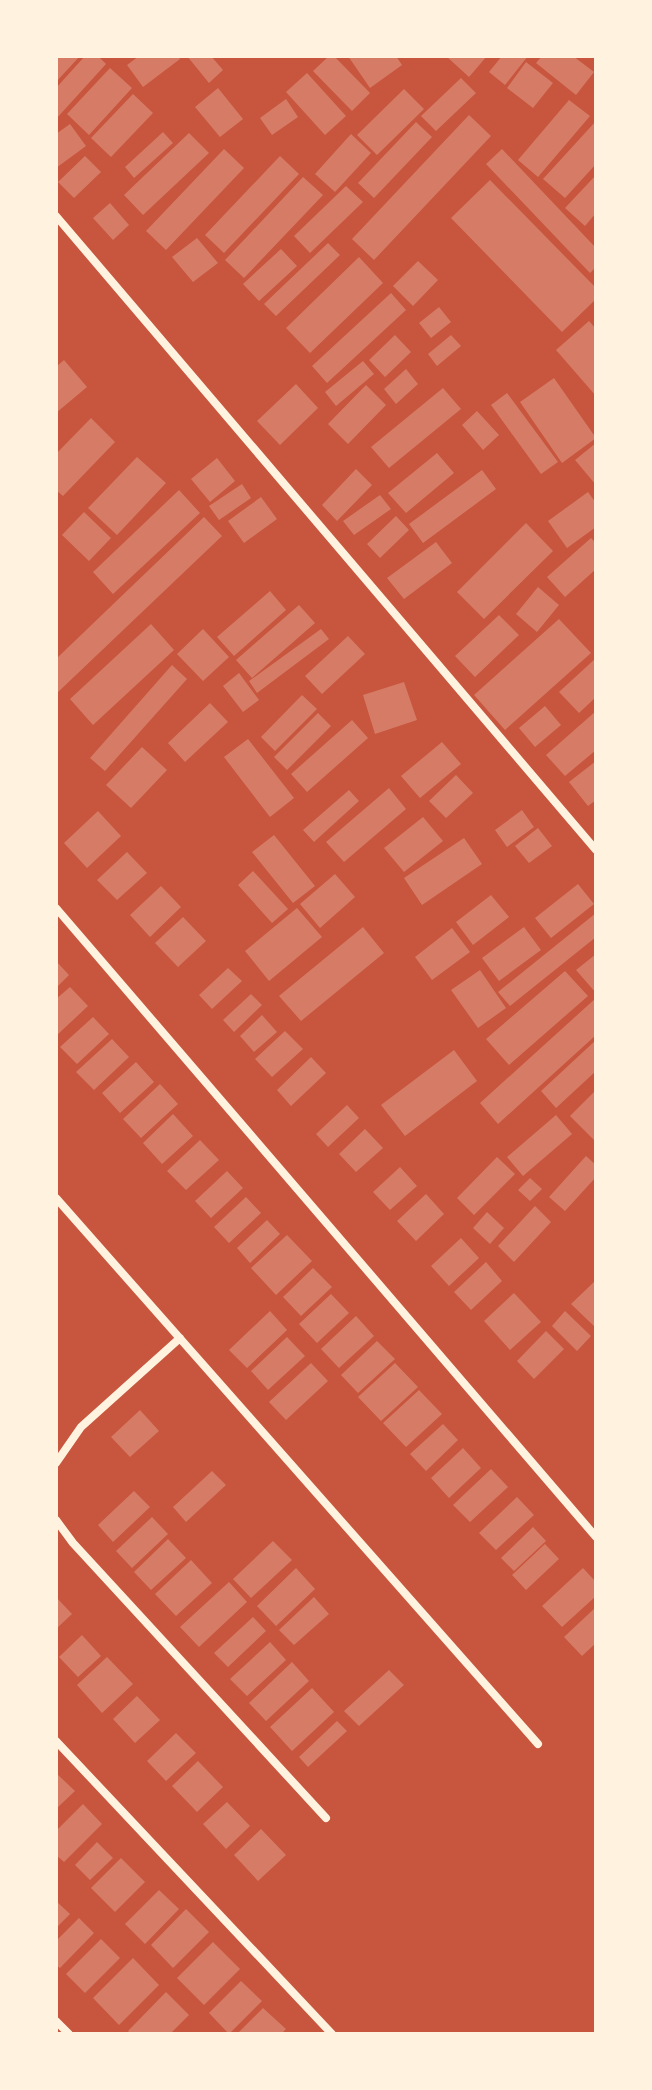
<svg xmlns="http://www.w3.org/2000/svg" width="652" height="2090" font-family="'Titillium Web',sans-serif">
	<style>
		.building { fill: #d67c66 }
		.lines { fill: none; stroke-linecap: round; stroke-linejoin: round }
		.minor { stroke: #fff3e0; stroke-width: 8 }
	</style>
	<rect width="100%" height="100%" fill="#c8553d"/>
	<path class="building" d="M56,56H80L56,82Z
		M85,56H98L106,64L56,119V88Z
		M139,56H178L180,59L143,87L127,65Z
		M187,56H211L223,70L209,83Z
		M329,56H334L370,93L352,111L313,71Z
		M348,56H396L402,65L370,88Z
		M446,56H487L469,77Z
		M502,56H528L505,85L489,72Z
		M542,56H573L594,72L576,95L536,63Z
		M526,62L553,83L533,108L507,88Z
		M110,68L132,88L89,135L67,114Z
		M307,73L346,116L325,135L286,92Z
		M461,78L476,93L436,131L421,116Z
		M218,88L243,119L220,137L195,107Z
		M404,89L424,109L377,155L357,135Z
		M133,94L153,113L111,157L91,138Z
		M286,99L298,117L272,135L260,118Z
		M569,100L590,116L538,177L518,160Z
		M469,115L491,136L374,260L352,239Z
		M596,121V164L565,198L543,179Z
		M416,122L432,137L374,198L358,183Z
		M70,124L86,146L56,168V134Z
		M163,132L173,143L134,178L125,167Z
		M189,133L209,153L143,215L124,195Z
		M351,134L371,153L335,192L315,174Z
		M224,149L244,168L166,250L146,231Z
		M502,149L596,248V267L590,273L486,164Z
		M85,156L101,172L74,198L58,182Z
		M280,156L299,174L224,253L205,235Z
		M596,175V213L585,226L565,208Z
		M303,177L323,195L244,278L225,260Z
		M490,180L596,288V299L562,332L451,218Z
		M346,186L363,202L310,253L294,236Z
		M110,203L129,225L113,240L93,218Z
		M197,238L218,263L193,282L172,257Z
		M328,243L340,255L276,316L264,304Z
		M281,249L297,266L259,301L243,284Z
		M359,257L383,283L310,353L286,328Z
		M418,261L438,280L413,306L393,286Z
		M391,293L406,310L327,383L312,366Z
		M439,307L451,322L431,338L419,323Z
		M589,321L596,329V396L556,350Z
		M395,335L411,352L385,377L369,360Z
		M451,335L461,346L437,366L428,354Z
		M64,360L87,387L56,413V367Z
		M363,361L374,374L336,406L325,392Z
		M406,369L418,384L396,404L384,389Z
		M554,378L596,438L562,463L520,402Z
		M296,384L318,408L280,445L257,421Z
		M366,385L386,405L348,444L328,424Z
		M443,388L461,409L389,468L371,447Z
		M507,393L558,462L541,474L491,405Z
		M477,411L499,435L483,450L462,425Z
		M91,418L115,442L63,496L56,490V454Z
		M596,443V485L575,460Z
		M437,453L454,473L406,513L388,493Z
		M137,457L166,483L117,535L88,508Z
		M217,458L235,481L210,502L191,479Z
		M356,469L372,485L337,521L322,505Z
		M482,470L496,489L423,543L409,524Z
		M242,484L251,498L219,520L209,506Z
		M179,490L200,513L113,594L93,572Z
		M588,492L596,503V527L567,548L548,521Z
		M380,495L391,509L354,535L343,521Z
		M261,497L277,519L244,543L228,521Z
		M84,512L111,538L89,561L62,535Z
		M396,516L409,530L380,558L367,544Z
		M204,517L222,536L56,694V659Z
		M526,523L553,551L484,619L457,592Z
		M591,538L596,543V569L565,597L547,577Z
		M436,542L452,563L404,599L387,578Z
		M538,587L559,605L537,632L516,614Z
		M270,591L286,610L234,656L217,637Z
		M299,605L315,623L252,678L236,660Z
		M499,615L519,635L475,677L455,656Z
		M559,619L591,653L505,730L474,695Z
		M151,624L174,650L93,725L70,699Z
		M203,629L229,657L203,681L177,654Z
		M321,629L329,639L257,693L249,681Z
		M348,636L365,654L322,694L305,676Z
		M596,658V697L579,713L559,692Z
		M172,665L187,679L105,771L90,758Z
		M239,673L259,700L243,712L223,686Z
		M404,682L417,720L375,734L363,695Z
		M302,695L317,709L275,751L261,737Z
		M210,703L228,722L185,762L168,743Z
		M545,706L561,725L535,747L519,728Z
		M596,711V750L565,776L546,755Z
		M318,713L331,726L287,770L274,757Z
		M352,720L368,738L307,792L291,774Z
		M248,739L294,798L270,817L224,757Z
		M442,742L461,764L420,798L401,776Z
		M142,747L167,770L131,808L106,785Z
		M596,761V800L588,806L569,782Z
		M456,775L473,793L446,818L429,801Z
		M389,788L406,809L344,862L326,842Z
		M349,790L359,801L314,842L303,830Z
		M522,810L534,827L507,847L495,830Z
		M98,811L121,836L87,868L64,843Z
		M423,817L443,841L404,872L384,848Z
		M538,828L552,846L529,863L515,846Z
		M274,835L315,886L293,903L252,852Z
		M464,838L482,864L422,905L404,878Z
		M127,852L147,873L117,900L97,880Z
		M253,871L288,909L272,923L238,885Z
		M335,874L355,897L320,928L300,904Z
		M578,884L594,904L551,938L535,918Z
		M161,886L181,907L150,937L130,915Z
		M491,895L509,917L473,945L456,922Z
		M297,908L322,937L269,981L245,951Z
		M596,913V937L510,1006L498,992Z
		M183,917L206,941L178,967L155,943Z
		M363,927L384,953L301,1021L279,996Z
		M524,927L541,950L499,981L482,958Z
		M452,928L470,952L432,980L415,957Z
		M596,954V993L576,970Z
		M56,961L69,975L56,988Z
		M228,968L242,981L212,1009L199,995Z
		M480,970L506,1008L478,1028L451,990Z
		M565,971L588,996L509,1065L486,1039Z
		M70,987L88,1006L56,1036V999Z
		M251,994L262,1005L234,1032L223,1020Z
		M596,998V1035L498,1124L480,1103Z
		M262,1015L277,1032L254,1052L240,1036Z
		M93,1017L109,1034L77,1064L60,1047Z
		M285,1031L303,1049L272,1077L255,1059Z
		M112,1039L129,1057L94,1090L76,1072Z
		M596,1040V1071L556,1108L541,1091Z
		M454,1050L477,1081L405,1136L381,1105Z
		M311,1057L326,1073L291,1106L277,1090Z
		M136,1062L154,1082L120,1113L102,1093Z
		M160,1084L178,1104L141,1138L123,1119Z
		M596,1090V1138L594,1140L570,1116Z
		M347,1105L359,1118L328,1147L316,1134Z
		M173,1114L193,1136L162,1164L143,1143Z
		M556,1115L572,1134L523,1176L507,1157Z
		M365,1129L383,1148L356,1172L339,1154Z
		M200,1140L219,1160L186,1190L167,1171Z
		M586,1156L596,1165V1177L565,1211L549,1197Z
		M497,1157L515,1174L474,1215L457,1198Z
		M400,1167L417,1186L390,1210L373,1192Z
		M227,1171L243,1188L211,1218L195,1201Z
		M530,1178L542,1189L530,1201L518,1190Z
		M426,1194L444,1214L416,1241L397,1221Z
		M246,1197L261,1213L229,1243L214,1227Z
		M535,1206L551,1222L514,1262L498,1246Z
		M487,1212L504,1228L490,1244L473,1228Z
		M267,1220L280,1234L250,1263L237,1248Z
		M287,1235L312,1261L276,1295L251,1268Z
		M461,1238L479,1258L449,1286L431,1266Z
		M486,1262L502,1281L471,1310L454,1292Z
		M313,1268L332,1287L301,1316L283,1297Z
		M596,1280V1328L571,1304Z
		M514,1293L541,1322L510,1350L484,1321Z
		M331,1294L349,1313L317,1343L299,1324Z
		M270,1311L287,1330L247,1368L229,1350Z
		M565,1311L591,1336L577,1351L552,1326Z
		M356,1316L374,1336L339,1368L321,1349Z
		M546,1331L564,1349L534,1379L517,1361Z
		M287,1337L305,1356L268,1390L251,1371Z
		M377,1341L395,1359L358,1393L341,1375Z
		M311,1363L328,1381L286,1420L269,1402Z
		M395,1363L418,1387L381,1421L358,1397Z
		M419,1390L442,1414L406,1447L383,1423Z
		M140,1410L159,1431L130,1457L111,1437Z
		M443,1424L458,1440L426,1471L410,1454Z
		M463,1448L481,1468L449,1498L431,1478Z
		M491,1469L508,1487L470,1522L453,1505Z
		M212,1471L226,1485L186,1522L173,1507Z
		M134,1491L150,1507L113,1542L98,1525Z
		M517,1497L534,1515L496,1550L479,1533Z
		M152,1517L168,1534L132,1568L116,1551Z
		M533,1527L546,1541L514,1571L501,1558Z
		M168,1539L186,1558L151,1590L134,1572Z
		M273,1541L292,1560L251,1598L233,1579Z
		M545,1544L559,1559L526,1590L512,1575Z
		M191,1560L212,1583L176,1616L155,1594Z
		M296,1568L315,1589L276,1626L257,1606Z
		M583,1568L596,1582V1596L562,1627L542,1606Z
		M229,1582L247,1602L199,1647L180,1627Z
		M56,1597L72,1614L56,1629Z
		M314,1597L329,1614L294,1645L279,1630Z
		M596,1607V1643L582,1656L564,1637Z
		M253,1617L266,1631L228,1667L214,1653Z
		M82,1635L101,1656L78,1677L59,1657Z
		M270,1642L286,1660L247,1696L230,1679Z
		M107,1657L133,1684L102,1713L77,1685Z
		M292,1662L309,1681L266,1721L249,1703Z
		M389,1670L404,1685L359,1726L344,1711Z
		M312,1688L334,1712L292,1751L270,1727Z
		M137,1696L160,1720L135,1743L113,1719Z
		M337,1721L347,1731L308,1767L299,1757Z
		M176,1733L196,1753L166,1781L147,1761Z
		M198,1761L223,1787L197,1812L172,1786Z
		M56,1773L75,1791L56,1809Z
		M227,1802L250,1826L226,1849L203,1824Z
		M83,1804L102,1824L64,1862L56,1855V1831Z
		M261,1829L286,1855L258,1881L234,1855Z
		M97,1842L113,1858L90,1880L75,1865Z
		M121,1858L145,1882L115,1912L91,1888Z
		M159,1890L179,1909L145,1944L125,1924Z
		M56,1901L70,1914L56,1928Z
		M186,1909L209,1932L173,1968L151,1945Z
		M79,1918L94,1933L60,1968L56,1965V1941Z
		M101,1939L120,1958L85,1993L66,1974Z
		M213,1942L240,1969L204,2005L177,1978Z
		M133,1958L159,1985L119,2025L93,1998Z
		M241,1981L262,2001L229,2034L209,2013Z
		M166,1992L189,2015L170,2034H131L128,2031Z
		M263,2008L286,2029L281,2034H237Z"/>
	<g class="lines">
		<path class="minor" d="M56,216L596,850
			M56,908L596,1537
			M56,1198L538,1744
			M56,1463L81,1427L180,1338
			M56,1520L73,1543L326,1818
			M56,1741L332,2034
			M56,2021L69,2034"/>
	</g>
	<rect width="652" height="2090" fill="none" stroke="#fff3e0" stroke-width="116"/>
</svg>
